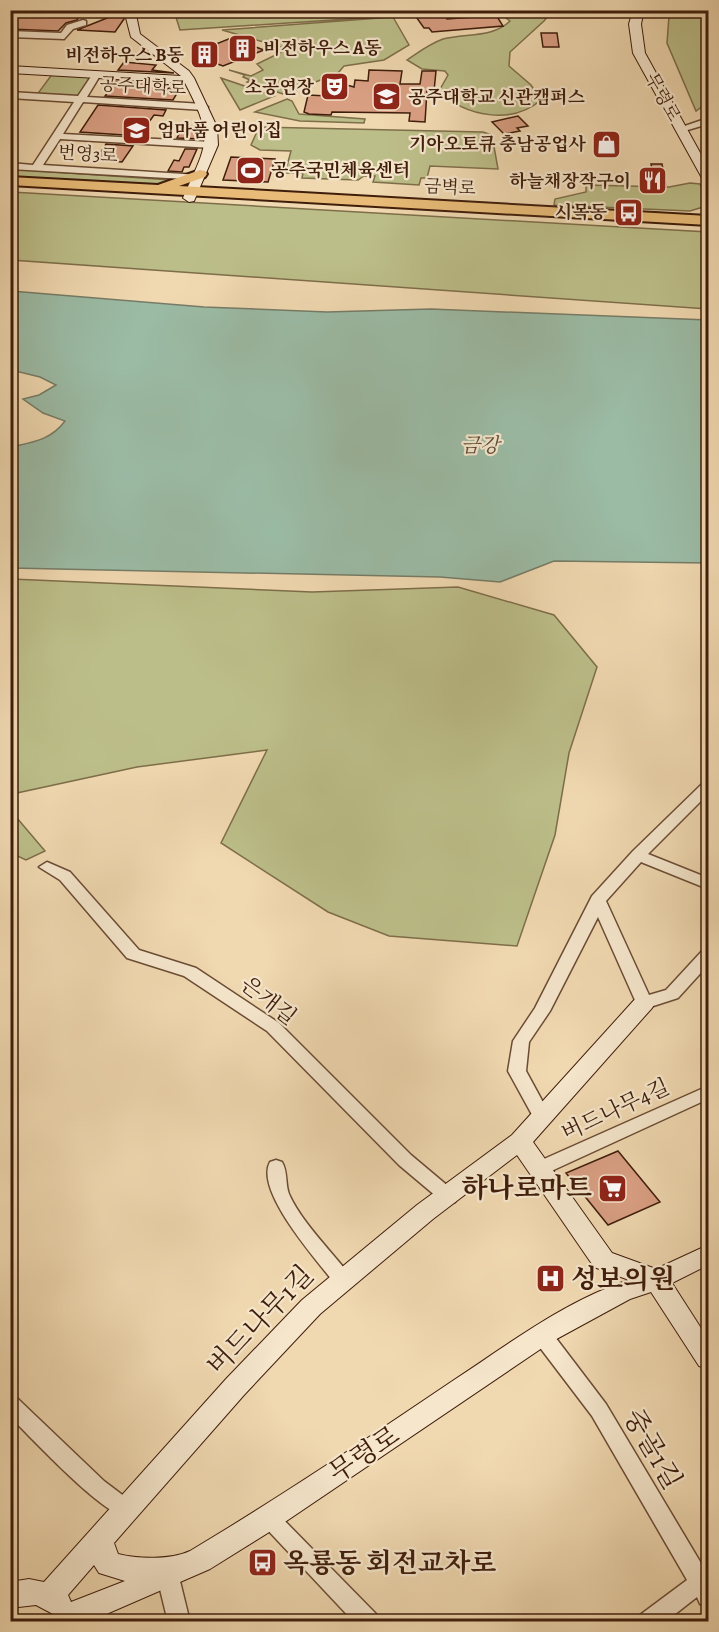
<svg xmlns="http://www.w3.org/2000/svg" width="719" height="1632" font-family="Alegreya,'Noto Serif KR',serif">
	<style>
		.green { fill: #bcbe89; stroke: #7e6e4a; stroke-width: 1.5 }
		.water { fill: #9bbba5; stroke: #767c67; stroke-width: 1.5 }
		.building { fill: #d99f83; stroke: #3f1d0b; stroke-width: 1.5 }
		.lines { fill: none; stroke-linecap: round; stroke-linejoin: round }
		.street-casing { stroke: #6b4c34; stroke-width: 3 }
		.secondary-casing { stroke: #3f1d0b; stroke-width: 2 }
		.primary-casing { stroke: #3f1d0b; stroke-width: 4 }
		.street { fill: #f5e6cc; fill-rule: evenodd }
		.secondary { fill: #f5e6cc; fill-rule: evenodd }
		.primary { fill: #e8bc78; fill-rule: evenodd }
		.labels { text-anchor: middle; stroke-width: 4.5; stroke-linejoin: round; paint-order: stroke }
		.far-poi-label { font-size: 18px; font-weight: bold; fill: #3f1d0b; stroke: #f5e6cc; text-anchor: end }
		.far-street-label { font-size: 18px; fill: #3f1d0b; stroke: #f5e6cc }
		.far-water-label { font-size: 20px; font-style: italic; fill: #5b4c39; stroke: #f5e6cc }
		.street-label { font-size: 22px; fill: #3f1d0b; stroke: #f5e6cc }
		.near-poi-label { font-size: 27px; font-weight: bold; fill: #3f1d0b; stroke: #f5e6cc; text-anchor: start }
		.near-street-label { font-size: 27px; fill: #3f1d0b; stroke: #f5e6cc }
	</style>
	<rect width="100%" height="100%" fill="#f0d8b0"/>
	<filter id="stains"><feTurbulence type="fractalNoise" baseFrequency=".00333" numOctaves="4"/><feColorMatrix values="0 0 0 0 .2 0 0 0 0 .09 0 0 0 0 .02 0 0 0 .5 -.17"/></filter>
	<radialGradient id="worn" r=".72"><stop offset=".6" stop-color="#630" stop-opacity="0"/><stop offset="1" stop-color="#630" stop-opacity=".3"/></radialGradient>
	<path class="green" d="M682,10L708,11V102L696,111L667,43L669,16Z
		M375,11L378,17L180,30L174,11Z
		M504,11H552L544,21L510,52L509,66L531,85L541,100C512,125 466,117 439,91L448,75L445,71L422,69L407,60C419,52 429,44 443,39C466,33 493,38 510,21L503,16Z
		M393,17L409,45L384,60L344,66L338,73L288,93L283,94L247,82L250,80L243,77L245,75L229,70L251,76L263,70L257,64L288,49L222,30Z
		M53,73L93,76L76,99L36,96Z
		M221,78L274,96L240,110Z
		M287,99L292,101L299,114L365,119L364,123L300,121L255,112Z
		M259,127L483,132L492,135L498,169L430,166L427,178H421L419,185L373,182L375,176H364L358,180L302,178L303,173H285L291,151L260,150L251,145Z
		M10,169L171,180L155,187L11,178Z
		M690,183L700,184L707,202L703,207L690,211L554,205L555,199L586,192V185L669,187Z
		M11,192L708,232V309L11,260Z
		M11,579L312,592L458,587L554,615L597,667L569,753L555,835L517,946L389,936L328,912L221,843L267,750L137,767L12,794Z
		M10,811H11L45,851L26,860L11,853Z"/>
	<path class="water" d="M11,291L204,307L327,312L431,309L708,320V563L554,561L500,582L440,577L11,568V447C33,442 51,440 65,421L43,413L23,399L39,395L56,385L40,377L11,370Z"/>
	<path class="building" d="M10,10H83L77,20L66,23L58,31L10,29Z
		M469,10H493L503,26L432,32L429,28H424L414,14L442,12L447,19L473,17Z
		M122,12L124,19L115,32L77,30Z
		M541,33H557L559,47H543Z
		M231,38L264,50L223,66L198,57L208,53L201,50Z
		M124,62L156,65L152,70L174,73L118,70Z
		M369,70L402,71L400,84H420L422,71H436L434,91H427L425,122L409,121L410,113L332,112L331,115L309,114L304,112L308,95L327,96L323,85L336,82L354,87L355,80L368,81Z
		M111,81L171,84L168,89L179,90L173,100L105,96L109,91L104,90Z
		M98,105L166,110L163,116L154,115L139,136L80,132Z
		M518,116L528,126L517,128L520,131L504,134L492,122Z
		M183,126L201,127L202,139L177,138Z
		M106,144L133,146L122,162L96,160Z
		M185,149H197L189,167H184L182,172L168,171L174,160L179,161Z
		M231,157L275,159L268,182L223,180Z
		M651,164H662L666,185H655Z
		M618,1151L660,1202L608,1225L566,1173Z"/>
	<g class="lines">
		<defs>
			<path id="street" d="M658,10L638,16L634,13L638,10Z
				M83,20L86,21V25L73,29L64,39L10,37V31L61,33L67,25Z
				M94,72L101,74L87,97L203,104L208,107L203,110L83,102L63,134L212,142L217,145L212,148L60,139L43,165L199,175L202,176V180L10,169V163L33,165L74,102L10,98V92L78,96Z
				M708,118V124L681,132L676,129Z
				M708,781V794L648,854L708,878V889L641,862L606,901L649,995L666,990L702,951L708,949V965L678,998L644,1009L638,1007L598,917L550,1011L529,1042L526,1071L551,1117L548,1122L542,1124L536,1122L508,1071L513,1041L535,1008L592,896L633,851L703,783Z
				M47,862L70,872L139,950L196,968L279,1023L411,1155L455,1192L458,1197L455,1202L449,1204L443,1202L399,1165L267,1031L184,976L127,958L60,880L39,867Z
				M708,1086V1099L547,1173L541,1175L535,1173L532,1168L535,1163Z
				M276,1160L282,1162C288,1172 285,1184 289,1194C301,1221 330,1250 349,1274L351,1279L349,1284L342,1287L335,1284C318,1261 254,1191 270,1162Z
				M542,1327L549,1329L606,1404L708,1575V1607L700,1604L697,1597L665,1622H637L640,1615L687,1580L592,1416L535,1341L532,1335L535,1329Z
				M10,1396L17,1398L104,1481L133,1503L136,1509L133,1515L126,1518C94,1506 37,1443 10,1417Z
				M269,1509L276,1512L377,1615L380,1622H354L262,1524L259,1518L262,1512Z
				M168,1567L175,1570L179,1577L190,1622H168L157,1577L161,1570Z"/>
			<path id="secondary" d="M124,10H135L140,34L189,71L194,78L217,127L218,145L194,201L189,202L183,198C207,143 215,140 185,83L10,73V66L181,76L131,37Z
				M633,10H644L641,24L645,53L708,167V182L702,178L633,53L629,24Z
				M644,995L652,998L655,1003L652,1008L533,1142L612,1253L656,1269L708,1245V1265L672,1283L708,1339V1369L699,1366L651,1292L630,1299L551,1342L279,1526L210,1569L88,1622H53V1614L36,1605L10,1608V1582L29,1579L44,1582L226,1379L302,1300L417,1205L512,1135L636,998ZM517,1155L594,1267L629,1280C566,1300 506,1346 451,1382C365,1440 279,1498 190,1551C171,1560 138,1559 118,1554L114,1543L244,1395L320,1314L433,1219ZM94,1565L99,1573L125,1581L71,1602L68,1595Z"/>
			<path id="primary" d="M200,170L205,171L207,174L205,177L179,186L708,216V225L10,185V177L158,185Z"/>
		</defs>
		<use href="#street" class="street-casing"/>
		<use href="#secondary" class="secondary-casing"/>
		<use href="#primary" class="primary-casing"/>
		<use href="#street" class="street"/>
		<use href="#secondary" class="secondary"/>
		<use href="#primary" class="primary"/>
	</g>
	<defs>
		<symbol id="building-square" viewBox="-11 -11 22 22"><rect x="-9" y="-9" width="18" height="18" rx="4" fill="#8f2418" stroke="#f5e6cc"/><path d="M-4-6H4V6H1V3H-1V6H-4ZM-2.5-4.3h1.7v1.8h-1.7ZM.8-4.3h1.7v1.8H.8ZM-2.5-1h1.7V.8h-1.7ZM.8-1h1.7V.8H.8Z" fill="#fff"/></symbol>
		<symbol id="theatre-square" viewBox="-11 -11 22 22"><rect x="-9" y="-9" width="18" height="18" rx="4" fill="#8f2418" stroke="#f5e6cc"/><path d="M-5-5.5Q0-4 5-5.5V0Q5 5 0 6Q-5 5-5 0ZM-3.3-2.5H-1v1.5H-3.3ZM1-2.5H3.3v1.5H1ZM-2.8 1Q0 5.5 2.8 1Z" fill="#fff"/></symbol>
		<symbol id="university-square" viewBox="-11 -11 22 22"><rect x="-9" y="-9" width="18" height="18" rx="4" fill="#8f2418" stroke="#f5e6cc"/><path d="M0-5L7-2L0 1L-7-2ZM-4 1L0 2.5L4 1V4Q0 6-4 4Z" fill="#fff"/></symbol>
		<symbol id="school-square" viewBox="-11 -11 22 22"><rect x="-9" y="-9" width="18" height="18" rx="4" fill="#8f2418" stroke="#f5e6cc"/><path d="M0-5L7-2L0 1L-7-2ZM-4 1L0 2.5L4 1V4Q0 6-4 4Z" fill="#fff"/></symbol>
		<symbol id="shop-square" viewBox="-11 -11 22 22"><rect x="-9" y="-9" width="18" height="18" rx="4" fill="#8f2418" stroke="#f5e6cc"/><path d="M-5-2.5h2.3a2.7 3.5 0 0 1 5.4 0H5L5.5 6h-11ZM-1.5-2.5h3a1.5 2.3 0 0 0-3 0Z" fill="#fff"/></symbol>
		<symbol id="stadium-square" viewBox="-11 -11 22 22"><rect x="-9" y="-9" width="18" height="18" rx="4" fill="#8f2418" stroke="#f5e6cc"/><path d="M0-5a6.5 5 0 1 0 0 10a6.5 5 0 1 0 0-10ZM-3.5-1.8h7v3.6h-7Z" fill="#fff"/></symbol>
		<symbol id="restaurant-square" viewBox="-11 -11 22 22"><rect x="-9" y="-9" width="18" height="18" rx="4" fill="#8f2418" stroke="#f5e6cc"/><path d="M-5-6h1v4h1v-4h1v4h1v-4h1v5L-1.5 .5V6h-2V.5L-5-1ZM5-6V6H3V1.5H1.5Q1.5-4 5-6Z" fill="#fff"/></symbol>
		<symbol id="bus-square" viewBox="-11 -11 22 22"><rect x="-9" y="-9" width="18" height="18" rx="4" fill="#8f2418" stroke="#f5e6cc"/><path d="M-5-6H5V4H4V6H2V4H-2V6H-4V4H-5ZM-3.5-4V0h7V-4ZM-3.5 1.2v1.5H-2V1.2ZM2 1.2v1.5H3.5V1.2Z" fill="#fff"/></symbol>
		<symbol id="supermarket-square" viewBox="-11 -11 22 22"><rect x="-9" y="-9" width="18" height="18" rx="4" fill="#8f2418" stroke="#f5e6cc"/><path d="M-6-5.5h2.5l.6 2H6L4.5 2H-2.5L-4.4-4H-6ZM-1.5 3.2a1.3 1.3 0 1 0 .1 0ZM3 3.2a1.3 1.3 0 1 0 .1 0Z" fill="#fff"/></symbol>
		<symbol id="hospital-square" viewBox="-11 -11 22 22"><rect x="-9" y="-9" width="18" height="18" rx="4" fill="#8f2418" stroke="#f5e6cc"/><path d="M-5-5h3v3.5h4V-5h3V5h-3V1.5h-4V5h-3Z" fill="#fff"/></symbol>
	</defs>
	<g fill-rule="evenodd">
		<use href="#building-square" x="226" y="32" width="33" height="33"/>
		<use href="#building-square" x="188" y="38" width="33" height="33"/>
		<use href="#theatre-square" x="318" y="70" width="33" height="33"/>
		<use href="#university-square" x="370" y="80" width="33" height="33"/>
		<use href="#school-square" x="120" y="114" width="33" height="33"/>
		<use href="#shop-square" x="590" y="128" width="33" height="33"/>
		<use href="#stadium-square" x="234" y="154" width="33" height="33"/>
		<use href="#restaurant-square" x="636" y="164" width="33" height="33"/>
		<use href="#bus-square" x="612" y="196" width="33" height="33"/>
		<use href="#supermarket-square" x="596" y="1172" width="33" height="33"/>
		<use href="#hospital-square" x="534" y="1262" width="33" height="33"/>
		<use href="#bus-square" x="246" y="1546" width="33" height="33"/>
	</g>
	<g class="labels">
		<g class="far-poi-label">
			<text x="263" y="54" text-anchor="start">비전하우스 A동</text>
			<text x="184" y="61">비전하우스 B동</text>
			<text x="314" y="93">소공연장</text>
			<text x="408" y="103" text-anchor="start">공주대학교 신관캠퍼스</text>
			<text x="157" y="136" text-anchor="start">엄마품 어린이집</text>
			<text x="586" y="150">기아오토큐 충남공업사</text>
			<text x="271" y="176" text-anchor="start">공주국민체육센터</text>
			<text x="631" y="187">하늘채장작구이</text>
			<text x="607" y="218">시목동</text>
		</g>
		<g class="far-street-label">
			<text transform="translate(143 86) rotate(3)" y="6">공주대학로</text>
			<text transform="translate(663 97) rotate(61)" y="6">무령로</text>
			<text transform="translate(88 154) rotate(4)" y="6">번영3로</text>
			<text transform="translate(450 187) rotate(3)" y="6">금벽로</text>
		</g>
		<g class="far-water-label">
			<text x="480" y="452">금강</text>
		</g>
		<g class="street-label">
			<text transform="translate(269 1000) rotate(38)" y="8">은개길</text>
			<text transform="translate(615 1109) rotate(-25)" y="8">버드나무4길</text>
		</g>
		<g class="near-poi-label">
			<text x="592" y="1197" text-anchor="end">하나로마트</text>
			<text x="571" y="1288">성보의원</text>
			<text x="283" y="1572">옥룡동 회전교차로</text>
		</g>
		<g class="near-street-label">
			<text transform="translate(260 1320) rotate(-46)" y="9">버드나무1길</text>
			<text transform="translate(653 1449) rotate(60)" y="9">중골1길</text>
			<text transform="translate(364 1454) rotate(-34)" y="9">무령로</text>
		</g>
	</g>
	<rect width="719" height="1632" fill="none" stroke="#f0d8b0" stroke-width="36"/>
	<rect x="12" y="12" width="695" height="1608" fill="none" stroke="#3f1d0b" stroke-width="3"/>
	<rect x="18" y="18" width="683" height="1596" fill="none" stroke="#3f1d0b" stroke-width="1.5"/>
	<rect width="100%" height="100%" filter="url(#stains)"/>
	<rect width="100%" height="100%" fill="url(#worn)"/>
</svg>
